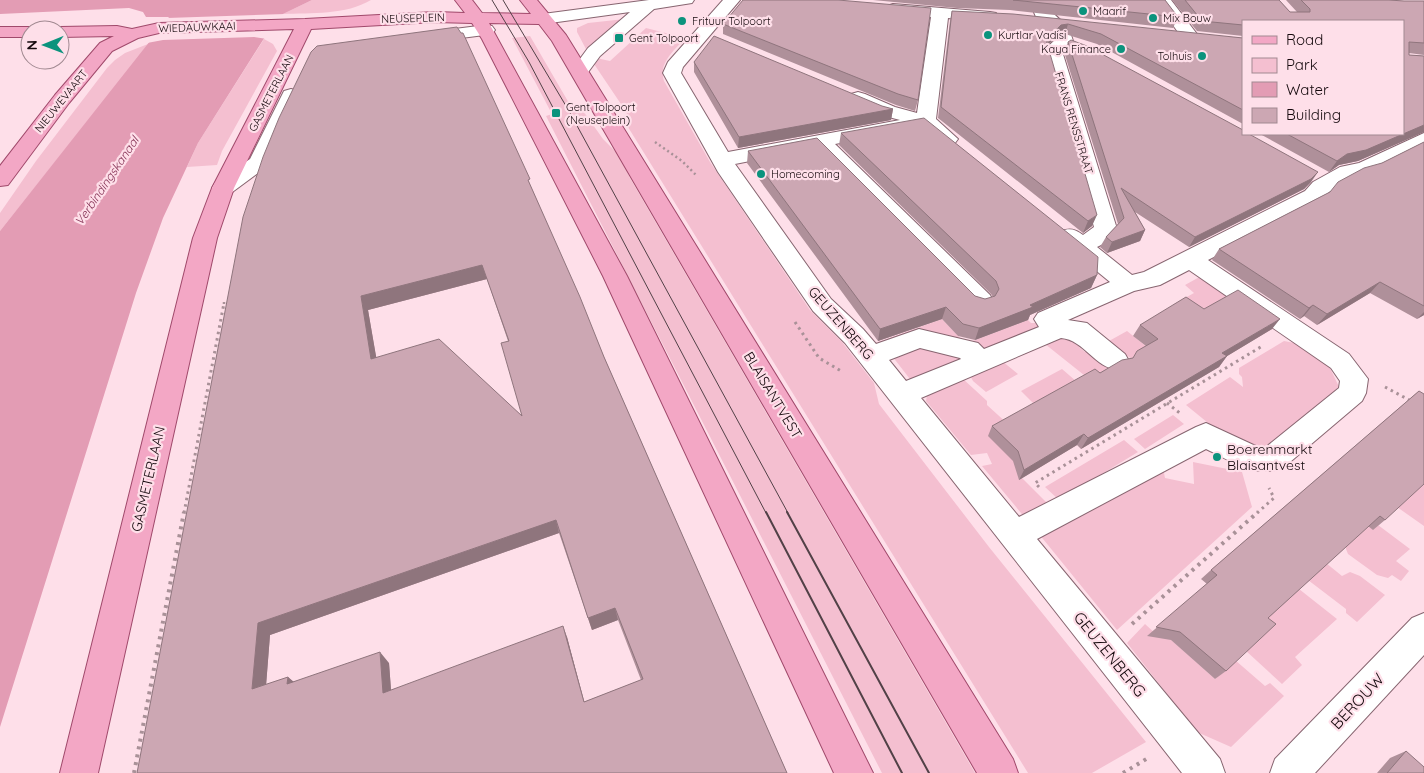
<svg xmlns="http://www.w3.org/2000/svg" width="1424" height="773" font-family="Quicksand,sans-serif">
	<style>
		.green { fill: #f4bfd0 }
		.water { fill: #e39cb4 }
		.pier { fill: #fedfe9 }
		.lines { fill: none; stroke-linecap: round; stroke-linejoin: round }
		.minor-casing { stroke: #876570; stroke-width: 2 }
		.major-casing { stroke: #a0496b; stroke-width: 2 }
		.path-far2 { stroke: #a99198; stroke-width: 2.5; stroke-dasharray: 2 3; stroke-linecap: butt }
		.path-far1 { stroke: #a99198; stroke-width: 3; stroke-dasharray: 2.5 4; stroke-linecap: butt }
		.path { stroke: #a99198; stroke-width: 4; stroke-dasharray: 3 5; stroke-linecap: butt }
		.minor { fill: #fff; fill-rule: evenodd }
		.major { fill: #f3a7c5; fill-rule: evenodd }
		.tram-far1 { stroke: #524147; stroke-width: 1 }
		.tram { stroke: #524147; stroke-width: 2 }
		.wall { fill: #af909a; fill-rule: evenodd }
		.shaded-wall { fill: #8f757d }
		.building { fill: #cca7b3; stroke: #8f757d; fill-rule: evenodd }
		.poi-dot { fill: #0b937d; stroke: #fedfe9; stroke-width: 2 }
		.labels { text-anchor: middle; stroke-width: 4.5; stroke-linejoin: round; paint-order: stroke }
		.far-poi-label { font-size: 11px; fill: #15090d; stroke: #fedfe9; text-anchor: start }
		.far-street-label { font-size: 11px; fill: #15090d; stroke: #fedfe9 }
		.far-water-label { font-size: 12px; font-style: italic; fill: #853255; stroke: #fedfe9 }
		.street-label { font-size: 14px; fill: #15090d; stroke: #fedfe9 }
		.poi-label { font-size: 14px; fill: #15090d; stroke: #fedfe9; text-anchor: start }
		.near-street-label { font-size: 16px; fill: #15090d; stroke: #fedfe9 }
	</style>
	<rect width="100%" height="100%" fill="#fedfe9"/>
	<path class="green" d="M312,0H371C346,15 311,13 283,14Z
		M625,19L587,51L577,32V28L588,23Z
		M646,28L685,38C674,51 658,63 664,81L710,162L810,310L842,342L874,383L879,404L989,547L1146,742L1092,773H1028L623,119L627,113L594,64L596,58L610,61Z
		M530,36L573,110L581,108L603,139L620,156L630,178L975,773H882L546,116L552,114L512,38Z
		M264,39L273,44L277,51L222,151L217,165L187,167L198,143Z
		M148,44L137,59L0,231V213L36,161L107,68L115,60L125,53Z
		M1203,275L1271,322L1197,320L1174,304L1194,293L1185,285Z
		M942,319L962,340L970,342L1028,320L1031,323H1043L1047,327L981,357L972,348L883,347L878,342Z
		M1127,331L1152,351L1134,361L1109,341Z
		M1068,333L1086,343L1079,347L1085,352L1090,350L1113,364L1094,383L1045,344Z
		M1284,341C1321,347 1324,354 1339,387L1261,452L1240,449L1186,405L1230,377L1243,387L1242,377L1239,374V368Z
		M911,344L973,361L913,383L889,352Z
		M1002,361L1018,374L986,392L973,381L970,375Z
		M1062,369L1084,388L1042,412L1021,391Z
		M962,378L987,401V405L1009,425L1018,466L1017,473L1047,503L1026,519L982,466L992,464L987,453L971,455L926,401L927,395Z
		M1173,415L1184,424L1145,449L1134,439Z
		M1124,440L1138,452L1059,500L1045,487Z
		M1193,462L1242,472L1252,507L1117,630L1039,534L1163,468L1165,478L1194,484Z
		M1424,472V526L1397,507Z
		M1368,525H1378L1410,549L1396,561L1409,571L1401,581L1392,575L1388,578L1377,575L1348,554L1346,549V545Z
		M1326,563L1342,576L1350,572L1360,576L1385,595L1357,622L1346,613V609L1308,580Z
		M1299,589L1337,619L1295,657L1302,665L1282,684L1245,650L1258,626Z
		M1145,624L1157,635L1168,637L1215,679L1235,660L1265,686L1270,683L1284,696L1231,747L1197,732L1127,643Z"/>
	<path class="water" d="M0,0H312L283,14L263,40L198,143L163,218L136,293L0,727V231L169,17H146L143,12L129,8L0,14Z"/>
	<path class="pier" d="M285,14L267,39L254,37L163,40L147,43L167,18Z"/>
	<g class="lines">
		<defs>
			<path id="minor" d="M649,0H694L692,3L654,9L600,56L586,75L580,76L574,75L571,71L588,48L630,12L543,24L537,23L535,19L537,15L543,14Z
				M723,0H740L683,67L681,73L728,152L900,120L881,115L851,102L848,98L851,94L858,92L865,94L895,107L917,113L931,17L887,12L885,9L887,6L893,4L990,12L996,13L998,17L996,21L990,22L948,18L936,119L958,139L955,143C941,147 933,136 922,128L835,144L990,295L993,301L990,307L981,310L972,307L816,148L735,164L831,299L863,329L876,344L919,329L978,343L984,349L1039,327L1034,319L1038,313L1110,282L1071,250L1057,236L1061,231C1070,228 1075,229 1083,235L1094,227L1044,50L1055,40L1054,32L1036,17L1029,0H1045C1053,20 1068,19 1073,41L1062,51L1117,229L1103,244L1097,247L1132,275L1144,272L1305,191L1313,182L1340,167L1359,163L1424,133V147L1373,172L1355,177L1329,192L1321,201L1208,260L1349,354L1368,379L1366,393L1362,401L1283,468C1252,478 1234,462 1206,449L1037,539L1220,759L1225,773H1182L845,343L813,311L718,172L663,73L668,62ZM1189,270L1331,368L1340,381L1339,388L1266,447L1260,448L1206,423L1196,427L1019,517L921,398L1061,338C1087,340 1098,376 1125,368L1129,361L1125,354L1087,323L1068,320L1134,291L1160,285ZM920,348L960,358L961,359L906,381L889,360Z
				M1155,0H1171L1200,38L1197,42L1191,43L1185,42Z
				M486,25L492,26L495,30L492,34L423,43L417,42L414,38L417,34L423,33Z
				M291,89L298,91L300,95L266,167L231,193L223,195L215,193L212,188L215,183L250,159L284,91Z
				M1424,613V655L1315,773H1270L1275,759L1412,618Z"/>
			<path id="major" d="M455,0H472L482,13L531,14L520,0H537L566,35L1013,759L1018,773H977L552,41L539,24L489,23L627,276L873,773H834L603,276L482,39L472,23L435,22L311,29L234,188L217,238L98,773H60L193,238L212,188L294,29L159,33L138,38L112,51L69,103L8,185L0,186V166L55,95L100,43L114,36L60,37V30H53L60,27L117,26L132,29L159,23L305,19L435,12L465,13Z
				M0,27H30L37,30H30V37H0Z"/>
		</defs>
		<use href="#minor" class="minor-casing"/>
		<use href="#major" class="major-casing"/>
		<path class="path-far2" d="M655,142L682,161L697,176
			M224,304V302"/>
		<path class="path-far1" d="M795,322L819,358L841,371
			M1385,387L1413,402
			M1167,403L1181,414
			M1039,487L1035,483L1264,345
			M184,513L224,303
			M1257,513L1274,498L1269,488"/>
		<path class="path" d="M1132,624L1258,512
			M134,773L184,512
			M1123,773L1148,758"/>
		<use href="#minor" class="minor"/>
		<use href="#major" class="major"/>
		<path class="tram-far1" d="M492,0L529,62L766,513
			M503,0L569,111L788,513"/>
		<path class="tram" d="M766,512L902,773
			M787,512L929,773"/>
	</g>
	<path class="wall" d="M873,0H1165L1178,17L1173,28L1010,10L957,8Z
		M1172,0H1279L1290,12H1297L1286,0H1389L1404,1H1424V55L1409,53V55L1424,56V132L1358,161L1339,165L1329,172L1260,134H1403L1243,21V36L1197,31Z
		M952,11L1243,38V124L1097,44L1065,34L1058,35L1047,46L1092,226L1083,233L938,118L950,21Z
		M723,24L918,100L915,111L896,105L723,34Z
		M461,33L532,189L604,357L787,773H137ZM487,279L508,341L522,416L376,357L368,310ZM559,533L592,630L618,620L641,680L584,702L567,637L391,690L389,663L293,682L288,677L266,685L270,635Z
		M1068,42L1311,182L1304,189L1189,247L1135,212L1145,230L1140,241L1107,253L1100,247L1106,237L1118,224L1064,52Z
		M694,62L893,109L891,120L738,148L694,72Z
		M841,133L1097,275L1091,288L1030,315L1028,320L975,340L958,336L942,319L878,341L747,163L748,151L975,296L985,299L993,297L991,294L839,145Z
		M1424,142V315L1417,319L1370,293L1317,325L1304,316L1300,319L1212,260L1219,249L1330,192L1382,163Z
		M1204,309L1272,329L1227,356L1219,367L1081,449L1077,445L1019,480L1013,461L988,436L992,426L1100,373L1133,358L1146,346L1133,336L1140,325Z
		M1419,391L1385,520L1373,530L1368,526L1268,618L1226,671L1215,679L1171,640L1147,636L1207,584L1201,579L1211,570Z
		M1406,751L1424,773H1377L1390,758Z"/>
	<path class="shaded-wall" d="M1068,24L1065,34L1058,35L1042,51L1046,40L1061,25Z
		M893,109L891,120L738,148L739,137Z
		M1424,125V132L1358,161L1339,165L1329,172L1337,161L1347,154Z
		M1318,172L1311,182L1304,189L1189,247L1195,237Z
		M1097,215L1092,226L1083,233L1088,221Z
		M1145,230L1140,241L1107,253L1112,242Z
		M482,265L487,279L368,310L379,373L371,359L361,296Z
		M1097,275L1091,288L1030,315L1028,320L975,340L979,328Z
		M1380,282L1370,293L1317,325L1327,314Z
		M1313,305L1304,316L1300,319L1309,308Z
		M946,307L942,319L878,341L880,329Z
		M1424,312V315L1417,319Z
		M1280,319L1272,329L1214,364L1222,353Z
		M1227,356L1219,367L1081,449L1088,438Z
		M1084,434L1077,445L1019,480L1024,470Z
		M556,520L559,533L270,635L265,699L252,689L258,623Z
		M615,608L618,620L592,630L588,618Z
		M563,626L567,637L587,712L584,702Z
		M380,652L389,663L392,703L383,693Z
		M288,677L300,687L287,684Z"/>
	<path class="building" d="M743,0H838L931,8L918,100L898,94L723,24Z
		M1013,0H1165L1178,17Z
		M1185,0H1279L1290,12H1310V9L1301,0H1389L1404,1H1424V43L1409,42V55L1424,56V125L1366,150L1347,154L1337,161L1287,134H1403V21H1243V25L1202,21Z
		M952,11L1013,14L1243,38V110L1101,34L1068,24L1061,25L1046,40L1097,215L1088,221L941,107Z
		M457,27L461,33H463L530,179L528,180L580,297L604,357L787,773H137L243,217L263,157L279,118L311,52L317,46ZM482,265L509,341L501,343L522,416L439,339L371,359L361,296ZM556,520L588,618L615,608L643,679L584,702L563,626L383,693L380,652L287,684L288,677L252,689L258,623Z
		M714,36L882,106L893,109L739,137L694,62Z
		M1071,40L1087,46L1243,130V134H1249L1318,172L1311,179L1195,237L1121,188L1145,230L1112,242L1106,237L1124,218L1068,42Z
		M924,118L1098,257L1097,275L1030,305L1033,307L979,328L963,324L946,307L880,329L748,151L817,138L975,296L985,299L995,296L999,289L996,281L841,133Z
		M1424,142V306L1380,282L1327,314L1313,305L1309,308L1219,249L1330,192L1338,182L1364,168L1382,163Z
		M1238,290L1280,319L1222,353L1227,356L1088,438L1084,434L1024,470L1018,451L992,426L1095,369L1100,373L1122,360L1133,358L1137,351L1158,339L1140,325L1186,297L1204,309Z
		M1419,391L1424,394V484L1385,520L1380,516L1268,618L1276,624L1226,671L1180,632L1156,627L1217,575L1211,570Z
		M1406,751L1424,767V773H1387Z"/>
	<g class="poi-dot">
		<circle cx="1083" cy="11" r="5"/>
		<circle cx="1153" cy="18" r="5"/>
		<circle cx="682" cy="21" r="5"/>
		<circle cx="988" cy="35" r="5"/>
		<rect x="614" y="33" width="10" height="10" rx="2.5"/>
		<circle cx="1121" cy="49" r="5"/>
		<circle cx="1202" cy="56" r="5"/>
		<rect x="551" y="108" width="10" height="10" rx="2.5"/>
		<circle cx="761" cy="174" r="5"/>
		<circle cx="1217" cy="457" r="5"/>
	</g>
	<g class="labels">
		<g class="far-poi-label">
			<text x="1093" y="15">Maarif</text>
			<text x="1163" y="22">Mix Bouw</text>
			<text x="692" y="25">Frituur Tolpoort</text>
			<text x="998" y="39">Kurtlar Vadisi</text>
			<text x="629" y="42">Gent Tolpoort</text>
			<text x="1111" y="53" text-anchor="end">Kaya Finance</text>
			<text x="1192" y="60" text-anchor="end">Tolhuis</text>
			<text x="566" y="111">Gent Tolpoort<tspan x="566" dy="13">(Neuseplein)</tspan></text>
			<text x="771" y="178">Homecoming</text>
		</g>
		<g class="far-street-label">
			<text transform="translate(413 18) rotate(-2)" y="4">NEUSEPLEIN</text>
			<text transform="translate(197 27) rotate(-2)" y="4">WIEDAUWKAAI</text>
			<text transform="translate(271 93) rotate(-63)" y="4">GASMETERLAAN</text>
			<text transform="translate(61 101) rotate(-51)" y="4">NIEUWEVAART</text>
			<text transform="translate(1074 123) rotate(73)" y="4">FRANS RENSSTRAAT</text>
		</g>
		<g class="far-water-label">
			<text transform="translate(107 181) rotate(-56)" y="4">Verbindingskanaal</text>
		</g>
		<g class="street-label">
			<text transform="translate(841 323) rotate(49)" y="5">GEUZENBERG</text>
			<text transform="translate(773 395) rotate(59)" y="5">BLAISANTVEST</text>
			<text transform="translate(148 479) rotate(-77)" y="5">GASMETERLAAN</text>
		</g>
		<g class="poi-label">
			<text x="1227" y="454">Boerenmarkt<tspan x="1227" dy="16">Blaisantvest</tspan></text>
		</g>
		<g class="near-street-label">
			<text transform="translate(1110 654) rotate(51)" y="6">GEUZENBERG</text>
			<text transform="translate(1357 701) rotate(-47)" y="6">BEROUW</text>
		</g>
	</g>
	<rect x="1242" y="20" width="162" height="115" fill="#fedfe9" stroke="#a18991"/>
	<rect x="1252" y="36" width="25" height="8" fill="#f3a7c5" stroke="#a18991"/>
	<text x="1286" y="45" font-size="15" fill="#15090d">Road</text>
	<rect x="1252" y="58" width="25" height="15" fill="#f4bfd0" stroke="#a18991"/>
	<text x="1286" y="70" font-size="15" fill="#15090d">Park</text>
	<rect x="1252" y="82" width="25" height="15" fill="#e39cb4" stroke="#a18991"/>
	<text x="1286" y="95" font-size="15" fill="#15090d">Water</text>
	<rect x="1252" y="108" width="25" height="15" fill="#cca7b3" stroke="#a18991"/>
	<text x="1286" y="120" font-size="15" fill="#15090d">Building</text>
	<g transform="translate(45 45) rotate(269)"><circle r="24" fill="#fedfe9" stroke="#a18991"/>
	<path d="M0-4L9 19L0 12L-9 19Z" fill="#0b937d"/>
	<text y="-8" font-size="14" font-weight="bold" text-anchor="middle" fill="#15090d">N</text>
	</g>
</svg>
